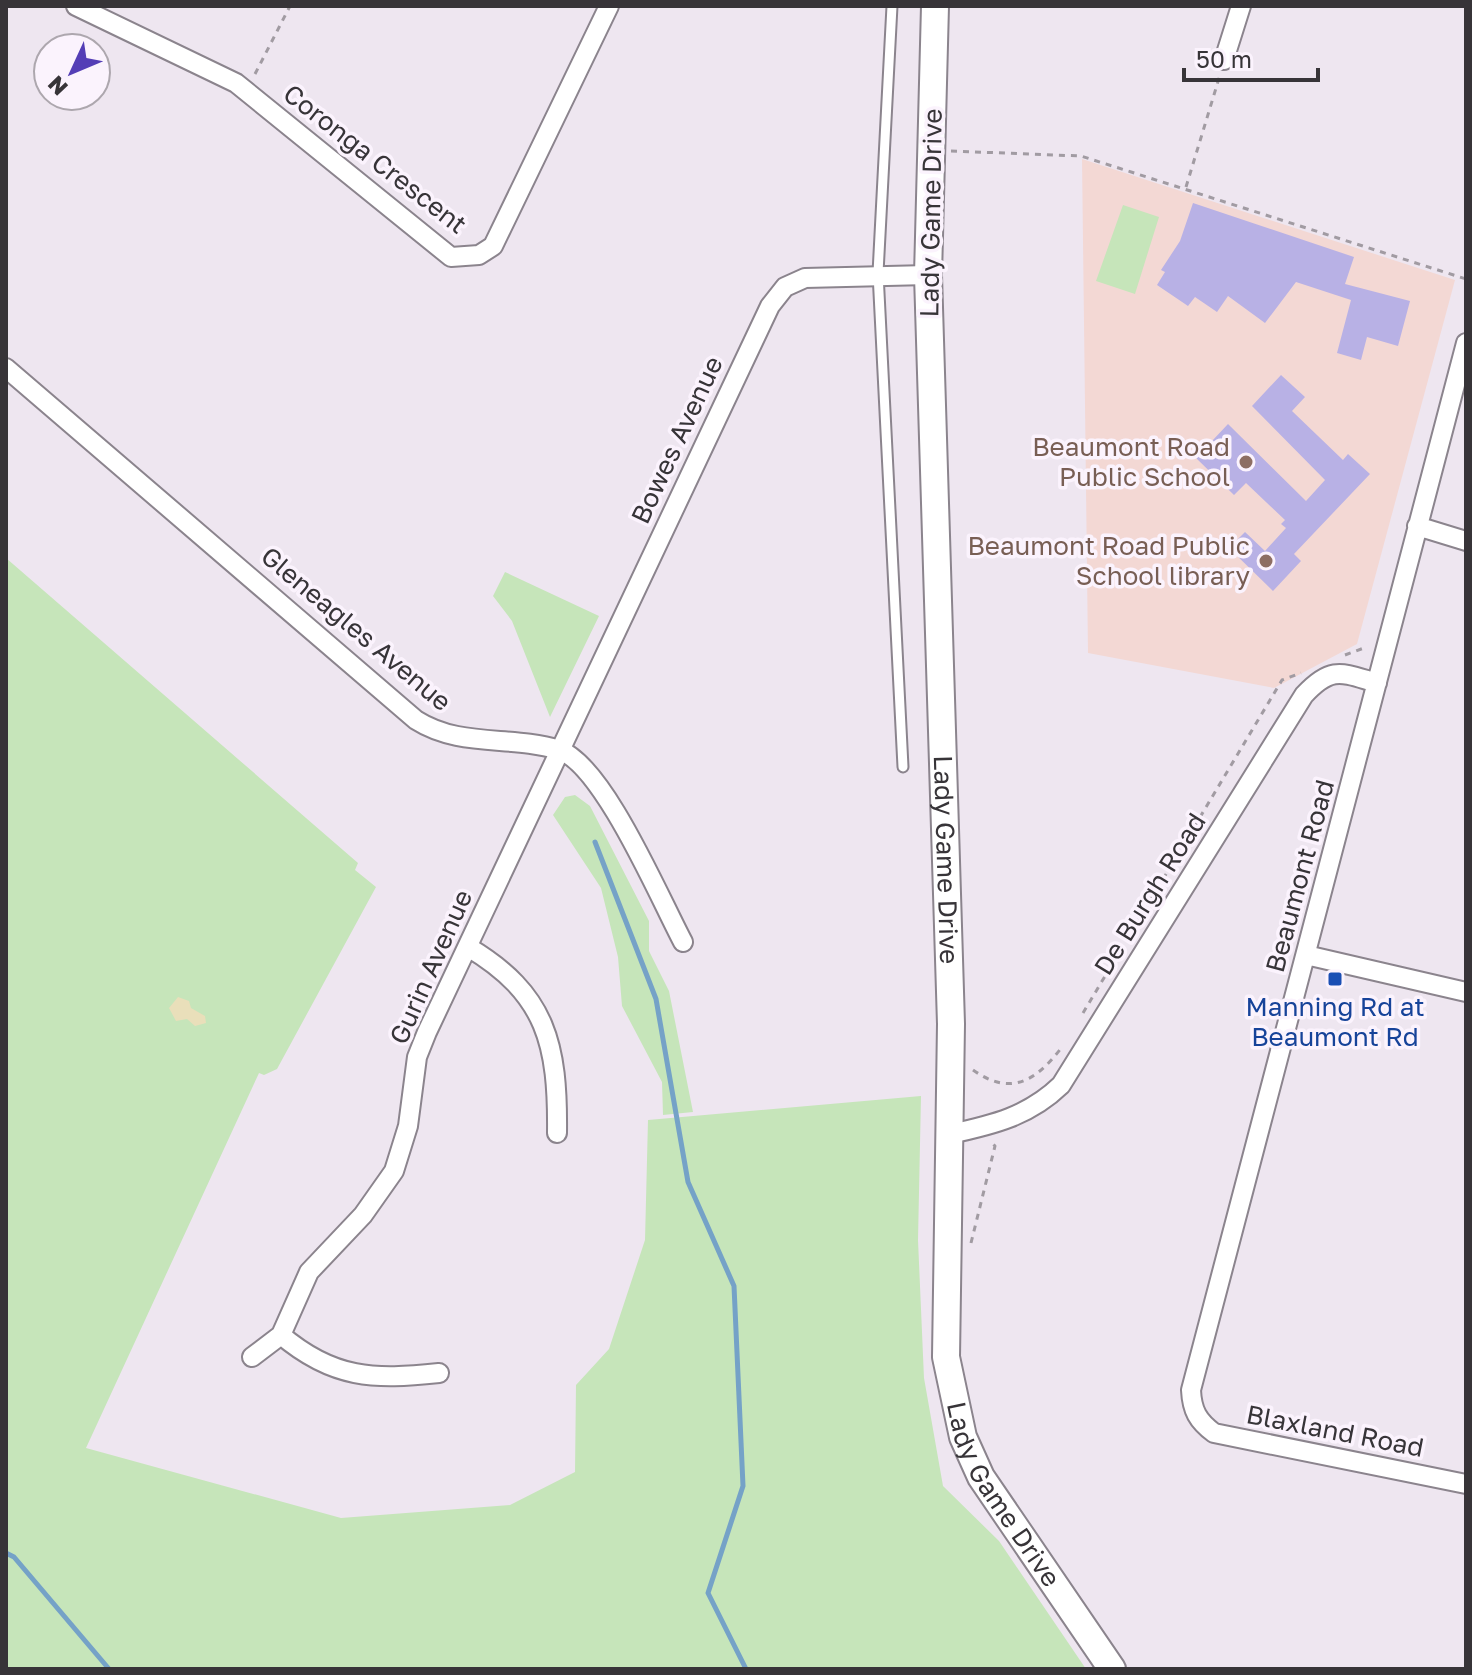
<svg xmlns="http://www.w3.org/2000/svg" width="1472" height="1675" font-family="'Golos Text',sans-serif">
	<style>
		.education { fill: #f3d8d4 }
		.green { fill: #c6e5ba }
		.sand { fill: #e9dfba }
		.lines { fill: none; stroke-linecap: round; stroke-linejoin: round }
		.stream { stroke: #75a2c7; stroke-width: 5 }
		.building { fill: #b8b1e5 }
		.lane-casing { stroke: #8b848d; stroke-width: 13 }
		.street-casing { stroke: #8b848d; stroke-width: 22 }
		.secondary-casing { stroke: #8b848d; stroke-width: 30 }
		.path { stroke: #a19ba2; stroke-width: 3; stroke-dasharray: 6 6; stroke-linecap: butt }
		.lane { stroke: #fff; stroke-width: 9 }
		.street { stroke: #fff; stroke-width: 18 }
		.secondary { stroke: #fff; stroke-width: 26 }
		.education-dot { fill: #8d6e63; stroke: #fbf3fd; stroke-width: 3 }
		.transit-dot { fill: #1a4fb4; stroke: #fbf3fd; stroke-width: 3 }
		.labels { text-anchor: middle; stroke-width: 7; stroke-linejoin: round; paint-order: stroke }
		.street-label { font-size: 26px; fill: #373438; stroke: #fbf3fd }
		.education-label { font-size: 26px; fill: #785e54; stroke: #fbf3fd; text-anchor: end }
		.transit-label { font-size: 26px; fill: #164399; stroke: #fbf3fd }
	</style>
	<rect width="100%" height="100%" fill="#eee6f0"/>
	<path class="education" d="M1082,159L1455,280L1357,644L1274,688L1088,653Z"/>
	<path class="green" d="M1123,205L1159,217L1135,294L1096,281Z
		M6,558L358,863L355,870L376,887L277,1069L264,1075L259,1073L86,1448L341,1518L510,1505L575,1472L576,1385L609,1349L645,1240L648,1120L921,1096L918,1240L924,1378L943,1486L999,1541L1086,1669H6Z
		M505,572L599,616L550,717L512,621L493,596Z
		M575,795L590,806L649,921V951L669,991L693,1112L663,1115L662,1082L622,1006L618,957L601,888L553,815L565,797Z"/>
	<path class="sand" d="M178,997L189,1001L191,1008L205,1016L206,1023L195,1026L187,1019L176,1021L169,1008Z"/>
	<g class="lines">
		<path class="stream" d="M595,842L656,999L688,1182L734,1286L743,1486L708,1593L746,1669
			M6,1553L14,1557L109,1669"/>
	</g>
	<path class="building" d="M1193,203L1354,257L1345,284L1410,301L1398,346L1367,337L1361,360L1337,353L1351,300L1296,282L1265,323L1228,296L1217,312L1195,297L1188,306L1157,285L1165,272L1161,270L1180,241Z
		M1281,375L1305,397L1292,411L1343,460L1348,454L1370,474L1294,554L1301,561L1273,591L1229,548L1245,532L1265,551L1286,528L1281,524L1285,520L1246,483L1234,495L1196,458L1228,424L1306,501L1325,480L1252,406Z"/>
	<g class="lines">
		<defs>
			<path id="lane" d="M892,6L878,273L903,767"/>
			<path id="street" d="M76,6L236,83L451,257L479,255L493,246L609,6
				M1224,60L1241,6
				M1466,343L1191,1390C1192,1411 1198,1421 1214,1433L1466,1484
				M6,368L416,720C460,748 511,735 559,750C603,764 660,899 683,942
				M1417,526L1466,541
				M468,947C547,994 558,1045 557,1133
				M1306,955L1466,992
				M950,1134C993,1125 1029,1116 1061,1085L1304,695C1332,665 1342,673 1377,683
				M281,1335C333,1379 374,1380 439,1373
				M252,1357L281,1335L309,1272L363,1215L394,1171L408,1126L417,1057L427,1032L770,306L785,287L805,278L928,275"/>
			<g id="secondary">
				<path id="s1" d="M935,6L928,275L951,1024L946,1357L963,1437L981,1477L1112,1669"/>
			</g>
		</defs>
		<use href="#lane" class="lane-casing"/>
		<use href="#street" class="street-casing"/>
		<use href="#secondary" class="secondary-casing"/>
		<path class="path" d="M255,74L290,6
			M951,151L1081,156L1466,279
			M1186,187L1220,75
			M1345,655L1364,648
			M1083,1013L1282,680L1301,673
			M973,1070C1011,1097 1036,1081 1062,1047
			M971,1243L995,1146L992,1143"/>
		<use href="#lane" class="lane"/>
		<use href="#street" class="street"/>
		<use href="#secondary" class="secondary"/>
	</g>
	<g class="education-dot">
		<circle cx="1246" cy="462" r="8"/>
		<circle cx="1266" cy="561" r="8"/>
	</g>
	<rect class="transit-dot" x="1327" y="971" width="16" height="16" rx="4"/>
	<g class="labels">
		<g class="street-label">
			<text transform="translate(375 159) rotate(38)" y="9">Coronga Crescent</text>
			<text transform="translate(931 213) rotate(-89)" y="9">Lady Game Drive</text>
			<text transform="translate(677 440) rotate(-65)" y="9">Bowes Avenue</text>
			<text transform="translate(356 629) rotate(40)" y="9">Gleneagles Avenue</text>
			<text dy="9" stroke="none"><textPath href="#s1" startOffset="854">Lady Game Drive</textPath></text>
			<text transform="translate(1300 876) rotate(-75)" y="9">Beaumont Road</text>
			<text transform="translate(1150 894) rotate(-58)" y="9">De Burgh Road</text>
			<text transform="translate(431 967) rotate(-66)" y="9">Gurin Avenue</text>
			<text transform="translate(1335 1431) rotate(11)" y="9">Blaxland Road</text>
			<text dy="9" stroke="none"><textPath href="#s1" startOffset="1502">Lady Game Drive</textPath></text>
		</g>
		<g class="education-label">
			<text x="1230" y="456">Beaumont Road<tspan x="1230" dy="30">Public School</tspan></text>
			<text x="1250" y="555">Beaumont Road Public<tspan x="1250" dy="30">School library</tspan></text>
		</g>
		<g class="transit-label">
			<text x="1335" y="1016">Manning Rd at<tspan x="1335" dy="30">Beaumont Rd</tspan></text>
		</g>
	</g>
	<rect width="1472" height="1675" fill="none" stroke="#373438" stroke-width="16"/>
	<g transform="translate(72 72) rotate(226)"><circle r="38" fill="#fbf3fd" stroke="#ada7ae" stroke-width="2"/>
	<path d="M0-6L14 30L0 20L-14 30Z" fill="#543eb6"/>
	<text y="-12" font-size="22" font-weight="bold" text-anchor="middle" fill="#373438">N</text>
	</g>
	<path d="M1184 68v12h134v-12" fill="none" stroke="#373438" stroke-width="4"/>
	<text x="1196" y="68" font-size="24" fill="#373438" stroke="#fbf3fd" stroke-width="6" paint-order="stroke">50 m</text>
</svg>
